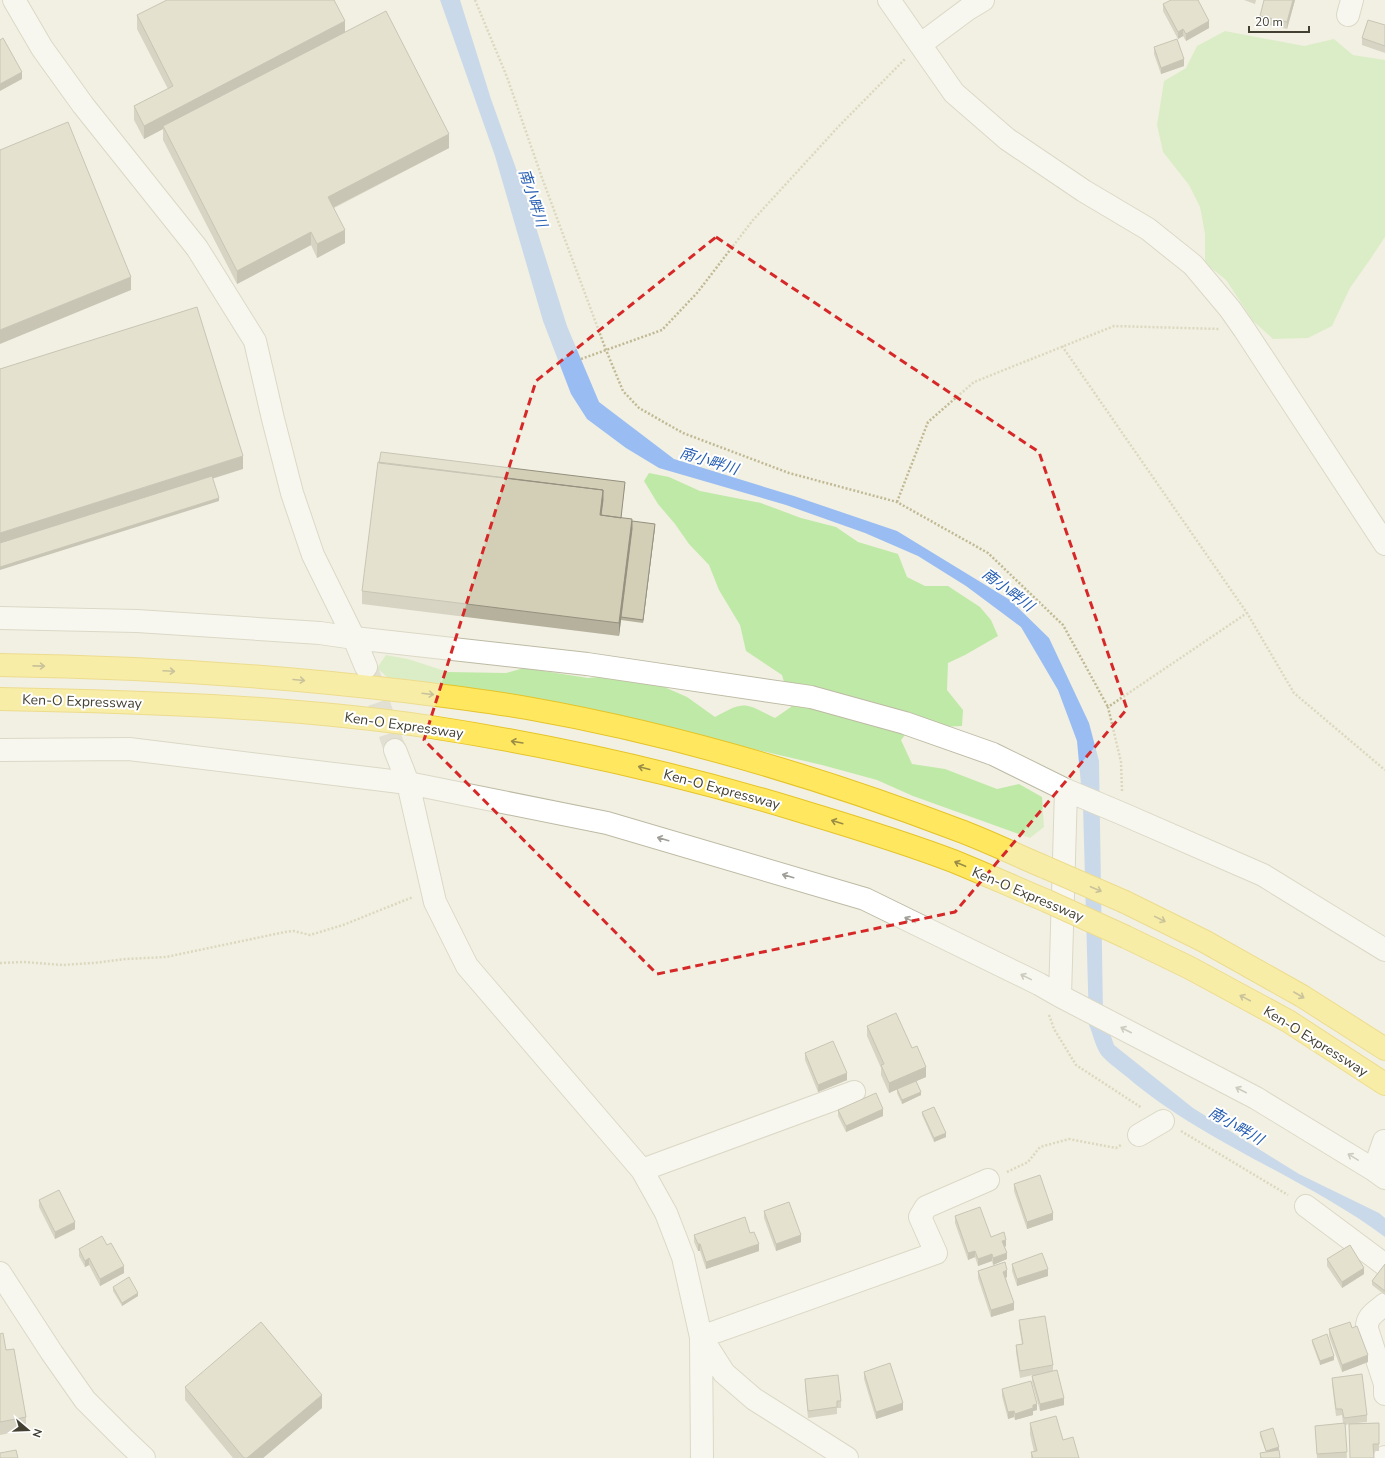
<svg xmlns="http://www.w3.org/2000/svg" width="1385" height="1458" font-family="'Nunito Sans','Noto Sans JP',sans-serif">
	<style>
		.green { fill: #bfe9a7 }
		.water { fill: #99bdf3 }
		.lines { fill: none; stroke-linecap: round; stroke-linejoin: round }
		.minor-tunnel { stroke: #cfcdbf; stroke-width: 22; stroke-dasharray: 22 11; stroke-linecap: butt }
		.minor-casing { stroke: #bdbaa4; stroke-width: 24 }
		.highway-casing { stroke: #e5c329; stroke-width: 24 }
		.path { stroke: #c0b994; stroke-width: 2.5; stroke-dasharray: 2 2; stroke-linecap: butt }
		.minor { stroke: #fff; stroke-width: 22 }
		.highway { stroke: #ffe85f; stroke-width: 22 }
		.highway-bridge-casing { stroke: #e5c329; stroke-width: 24; stroke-linecap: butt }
		.highway-bridge { stroke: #ffe85f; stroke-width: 22 }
		.wall { fill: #b5b19d }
		.shaded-wall { fill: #94907f }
		.building { fill: #d3ceb6; stroke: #94907f }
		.oneway { stroke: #988c46 }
		.oneway2 { stroke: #a1a098 }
		.marked { fill: none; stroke: #d62828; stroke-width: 3; stroke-dasharray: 8 5; stroke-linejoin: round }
		.labels { text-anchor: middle; stroke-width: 4; stroke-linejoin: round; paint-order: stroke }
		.street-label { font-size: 14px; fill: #434032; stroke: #fff }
		.water-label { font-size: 15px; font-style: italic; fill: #275eb3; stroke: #fff }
	</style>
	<rect width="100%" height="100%" fill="#f2f0e2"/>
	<path class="green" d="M1225,31L1304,46L1334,39L1353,55L1385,60V237L1369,261L1350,288L1332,326L1308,338L1273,339L1253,321L1226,280L1205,263V234L1200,207L1189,185L1163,152L1157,125L1164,81L1186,68L1197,46Z
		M649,473L669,477L700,491L761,503L801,518L836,527L858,542L898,554L907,577L925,586H948L980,607L991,620L998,636L965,655L948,663L947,690L963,710L962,726L942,727L918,718L901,740L912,764L945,769L997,789L1019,784L1042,797L1044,827L1030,838L913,796L877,780L822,765L576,708L397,686L377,668L386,655L408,659L448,672L506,673L524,668L588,678L609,676L662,686L687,697L715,717C745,700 745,703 775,718L791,707L782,675L746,651L740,625L719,590L709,565L689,544L675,524L658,504L644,481Z"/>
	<path class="water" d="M440,0H460L491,99L528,202L567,326L599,402L674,459L794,496L897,531L1010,600L1049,638L1089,723L1099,761L1103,1013L1114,1045L1193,1108L1299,1174L1379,1213L1385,1218V1237C1304,1177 1204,1143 1127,1077C1121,1072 1103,1059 1100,1053C1095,1045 1093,1034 1089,1025L1083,806L1077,741L1058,690L1021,627L966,586L918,556L865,533L786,505L659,468L626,448L587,419L571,394L543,321L495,156Z"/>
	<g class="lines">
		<path class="minor-tunnel" d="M368,671L395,750"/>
		<defs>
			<path id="minor" d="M14,0L42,48L83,105L197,248L255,341L273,419L292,493L313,555L354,638L366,667
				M889,0L954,93L1007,139L1084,191L1148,229L1193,265L1230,309L1244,329L1385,544
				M1348,15L1352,0
				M921,44L968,9L983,0
				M0,618L137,621L320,633L354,638L587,664L811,697L905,723L993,754L1066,790L1123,814L1263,875L1385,950
				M0,750L129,749L408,783L607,823L865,899L1039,984L1060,996L1256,1098L1374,1170L1385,1178
				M395,750L408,783L435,902L467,966L642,1170L666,1213L683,1257L701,1337L724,1373L754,1399L847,1458
				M1060,996L1066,790
				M1139,1135L1163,1121
				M642,1170L854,1092
				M1374,1170L1384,1141
				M1306,1206L1385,1265
				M0,1273L52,1353L85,1400L125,1440L144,1458
				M1385,1304C1376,1312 1366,1316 1367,1329L1385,1384V1394
				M702,1458L701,1337L936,1253L920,1217L926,1207L988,1180
				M1385,1458V1457"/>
			<path id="highway" d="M0,665C135,667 270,675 404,691C445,696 487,701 527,708C674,734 819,777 958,830C988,841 1018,856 1047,868
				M0,699C143,702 289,706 431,727C554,746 675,773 794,809C847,825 901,841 953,861C985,874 1016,888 1047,901
				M1125,902L1204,941L1302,996L1385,1049
				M1126,937L1190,968L1288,1021L1385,1084"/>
		</defs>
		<use href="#minor" class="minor-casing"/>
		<use href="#highway" class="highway-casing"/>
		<path class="path" d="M475,0L507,77L541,175L606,350L623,391L639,408L683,433L789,473L897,502L988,553L1063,625L1108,707
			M1062,346L1247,613L1294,693L1385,770
			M581,359L662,330L697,293L753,220L839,126L906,58
			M897,502L928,422L974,382L1114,326L1219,329
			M1122,791L1121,762L1108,707L1247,613
			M0,963L24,962L62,965L93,963L126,959L166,957L285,932L294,931L310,935L343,925L413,897
			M1049,1015L1054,1029L1076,1065L1142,1108
			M1181,1131L1288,1195
			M1007,1172L1028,1162L1040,1147L1069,1139L1116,1148L1121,1145"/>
		<use href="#minor" class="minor"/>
		<use href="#highway" class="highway"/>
		<defs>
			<path id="highway-bridge" d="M1047,868L1125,902
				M1047,901L1126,937"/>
		</defs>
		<use href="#highway-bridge" class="highway-bridge-casing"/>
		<use href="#highway-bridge" class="highway-bridge"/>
	</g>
	<path class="wall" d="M1244,0H1256L1255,4Z
		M1295,0L1287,29L1260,23V16Z
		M1163,4L1209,28L1186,41L1183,36L1178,39L1163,11Z
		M137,15L345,32L449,148L334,208L345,243L317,258L311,245L237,284L163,140V129L144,139L134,120V106L168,89L137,29Z
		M1385,25V53L1362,45V38Z
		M1154,47L1184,66L1161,74L1154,54Z
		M625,485L621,518L655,527L643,623L621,620L619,636L362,604V591Z
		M867,1026L912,1048L926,1077L916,1081L921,1095L902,1104L897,1093V1089L904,1086L889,1093L881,1075V1068L867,1036Z
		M805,1053L847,1080L818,1092L805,1060Z
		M838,1110L883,1116L846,1132L838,1116Z
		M922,1112L946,1137L934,1142L922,1115Z
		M1014,1184L1053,1220L1027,1229L1014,1191Z
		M39,1200L75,1229L55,1239L39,1207Z
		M764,1211L801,1242L776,1251L764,1218Z
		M955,1216L1006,1246L1005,1247L1007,1259L993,1265L992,1261L978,1266L975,1257L968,1260L955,1223Z
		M750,1233L759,1251L706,1269L700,1251H698L694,1242V1235Z
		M79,1249L124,1273L100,1286L89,1265L85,1267L79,1256Z
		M1327,1259L1364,1274L1342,1288L1327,1266Z
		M1012,1264L1048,1276L1017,1286L1012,1271Z
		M1385,1264V1295L1372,1285V1281Z
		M978,1271L1007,1277L1006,1278L1014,1310L991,1317L978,1278Z
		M113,1287L138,1296L122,1306L113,1291Z
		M1019,1320L1053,1365V1371L1064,1405L1040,1411L1032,1382V1376L1033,1375L1020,1378L1016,1352V1345L1022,1344L1019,1326Z
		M1352,1328L1368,1362L1342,1372L1329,1336V1329Z
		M0,1334L6,1350L26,1417V1430L0,1435Z
		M1312,1340L1334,1360L1320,1365L1312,1343Z
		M864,1372L903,1410L876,1419L864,1379Z
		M1332,1378L1367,1415V1422L1356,1423H1379V1451H1374L1349,1424L1345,1425L1347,1458H1317L1315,1426L1343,1423L1342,1415L1336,1416L1332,1384Z
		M805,1379L841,1401V1408H837V1414L808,1418L805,1386Z
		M185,1387L322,1408L263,1458H233L185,1400Z
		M1002,1389L1037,1410L1033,1411V1415L1015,1420L1014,1417L1008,1419L1002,1396Z
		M1030,1423L1063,1440L1079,1458H1031V1452H1034L1030,1434Z
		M1260,1432L1279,1450L1277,1451L1280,1458H1260V1453L1266,1452L1260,1436Z"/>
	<path class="shaded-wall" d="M1293,0H1295L1287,29V22Z
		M345,21V34L163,126V129L144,139V126Z
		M1209,21V28L1186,41V34Z
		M1183,29V36L1178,39V32Z
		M1184,59V66L1161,74V68Z
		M22,72V79L0,91V84Z
		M449,134V148L328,210V197Z
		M345,230V243L317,258V244Z
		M311,232V245L237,284V271Z
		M131,277V290L0,344V330Z
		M243,456V469L0,546V533Z
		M603,490V504L600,525V515Z
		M219,498V501L0,570V567Z
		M632,519V532L619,636V623Z
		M655,524V527L643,623V620Z
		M926,1067V1077L889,1093V1083Z
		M847,1073V1080L818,1092V1085Z
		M921,1092V1095L902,1104V1100Z
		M883,1109V1116L846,1132V1126Z
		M946,1133V1137L934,1142V1138Z
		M1053,1213V1220L1027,1229V1222Z
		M75,1222V1229L55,1239V1232Z
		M801,1235V1242L776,1251V1244Z
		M1006,1240V1246L1002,1248V1241Z
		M698,1244H700V1251H698Z
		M759,1244V1251L706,1269V1262Z
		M975,1251V1257L968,1260V1253Z
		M1007,1253V1259L993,1265V1258Z
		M992,1254V1261L978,1266V1259Z
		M89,1258V1265L85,1267V1261Z
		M124,1266V1273L100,1286V1279Z
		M1364,1268V1274L1342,1288V1282Z
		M1048,1269V1276L1017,1286V1279Z
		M1007,1270V1277L1003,1278V1272Z
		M138,1293V1296L122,1306V1303Z
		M1014,1303V1310L991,1317V1310Z
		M1368,1355V1362L1342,1372V1365Z
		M1334,1356V1360L1320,1365V1361Z
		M322,1395V1408L263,1458H247Z
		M1064,1398V1405L1040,1411V1404Z
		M903,1403V1410L876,1419V1412Z
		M1037,1404V1410L1033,1411V1415L1015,1420V1414L1033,1405Z
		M1014,1411V1417L1008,1419V1412Z
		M1279,1447V1450L1266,1454V1451Z"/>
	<path class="building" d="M167,0H334L345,21L144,126L134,106L173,86L137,15Z
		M1171,0H1198L1209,21L1186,34L1183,29L1178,32L1163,4Z
		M1264,0H1293L1287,22L1260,16Z
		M386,11L449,134L328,197L345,230L317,244L311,232L237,271L163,126Z
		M1368,20L1385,25V46L1362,38Z
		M3,38L22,72L0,84V40Z
		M1177,39L1184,59L1161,68L1154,47Z
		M68,122L131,277L0,330V150Z
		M197,307L243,456L0,533V369Z
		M381,452L625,482L621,518L601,515L603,500V490L379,463Z
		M378,462L603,490L600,515L632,519L619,623L362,591Z
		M212,476L219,498L0,567V543Z
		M632,521L655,524L643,620L621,617L632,529Z
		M896,1013L912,1048L917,1046L926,1067L889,1083L881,1065L884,1064L867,1026Z
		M833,1041L847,1073L818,1085L805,1053Z
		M916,1081L921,1092L902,1100L897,1089Z
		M876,1093L883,1109L846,1126L838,1110Z
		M934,1107L946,1133L934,1138L922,1112Z
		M1040,1175L1053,1213L1027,1222L1014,1184Z
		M59,1190L75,1222L55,1232L39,1200Z
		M789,1202L801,1235L776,1244L764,1211Z
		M980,1207L991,1237L1004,1232L1006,1240L1002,1241L1007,1253L993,1258L992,1254L978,1259L975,1251L968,1253L955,1216Z
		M745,1217L750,1233L754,1232L759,1244L706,1262L700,1244H698L694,1235Z
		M102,1236L107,1245L111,1243L124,1266L100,1279L89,1258L85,1261L79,1249Z
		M1350,1245L1364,1268L1342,1282L1327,1259Z
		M1042,1253L1048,1269L1017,1279L1012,1264Z
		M1005,1262L1007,1270L1003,1272L1014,1303L991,1310L978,1271Z
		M1385,1264V1291L1372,1281Z
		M129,1277L138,1293L122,1303L113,1287Z
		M1045,1316L1053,1365L1020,1371L1016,1345L1023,1344L1019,1320Z
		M261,1322L322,1395L247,1458H244L185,1387Z
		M1350,1322L1352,1328L1357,1326L1368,1355L1342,1365L1329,1329Z
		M3,1333L6,1350L14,1349L26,1417L0,1422V1334Z
		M1327,1334L1334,1356L1320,1361L1312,1340Z
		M890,1363L903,1403L876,1412L864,1372Z
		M1057,1370L1064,1398L1040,1404L1032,1376Z
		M1362,1374L1367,1415L1344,1418L1342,1409H1336L1332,1378Z
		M838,1375L841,1401H837V1407L808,1411L805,1379Z
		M1031,1381L1037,1404L1033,1405V1408L1015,1414L1014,1411L1008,1412L1002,1389Z
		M1056,1416L1063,1440L1073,1437L1079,1458H1033L1031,1452L1037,1451L1030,1423Z
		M1345,1423L1347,1452L1317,1454L1315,1426Z
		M1379,1423V1444H1373L1374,1458H1350L1349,1424Z
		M1273,1428L1279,1447L1266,1451L1260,1432Z
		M16,1450L18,1458H0V1453Z
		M1279,1450L1280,1458H1261L1260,1453Z"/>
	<defs><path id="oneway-shaft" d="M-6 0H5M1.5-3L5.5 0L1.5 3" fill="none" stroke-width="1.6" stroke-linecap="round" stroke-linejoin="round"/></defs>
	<g class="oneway">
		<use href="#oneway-shaft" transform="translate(39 666) rotate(1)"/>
		<use href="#oneway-shaft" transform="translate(169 671) rotate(3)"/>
		<use href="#oneway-shaft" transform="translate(299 680) rotate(5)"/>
		<use href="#oneway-shaft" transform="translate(428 694) rotate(7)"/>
		<use href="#oneway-shaft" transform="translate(517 742) rotate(-171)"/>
		<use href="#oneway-shaft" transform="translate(644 768) rotate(-165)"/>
		<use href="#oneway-shaft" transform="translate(837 822) rotate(-163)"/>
		<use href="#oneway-shaft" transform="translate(960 864) rotate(-157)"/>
		<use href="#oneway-shaft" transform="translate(1096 889) rotate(23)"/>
		<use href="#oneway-shaft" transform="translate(1160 919) rotate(26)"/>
		<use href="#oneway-shaft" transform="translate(1299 995) rotate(30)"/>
		<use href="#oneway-shaft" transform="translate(1245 998) rotate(-152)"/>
	</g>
	<g class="oneway2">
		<use href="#oneway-shaft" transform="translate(663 839) rotate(-164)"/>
		<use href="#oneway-shaft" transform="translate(788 876) rotate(-164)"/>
		<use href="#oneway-shaft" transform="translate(910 920) rotate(-154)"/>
		<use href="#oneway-shaft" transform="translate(1026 977) rotate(-154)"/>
		<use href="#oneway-shaft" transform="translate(1126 1030) rotate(-153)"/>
		<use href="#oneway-shaft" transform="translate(1241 1090) rotate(-153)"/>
		<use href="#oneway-shaft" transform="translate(1353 1157) rotate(-149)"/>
	</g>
	<path d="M0 0H1385V1458H0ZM716,237L1039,452L1127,709L955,912L657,974L424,740L536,381Z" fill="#f2f0e2" fill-opacity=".55" fill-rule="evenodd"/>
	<path class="marked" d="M716,237L1039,452L1127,709L955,912L657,974L424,740L536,381Z"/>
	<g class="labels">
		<g class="street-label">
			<text transform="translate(82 701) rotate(2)" y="5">Ken-O Expressway</text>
			<text transform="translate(404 725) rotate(8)" y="5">Ken-O Expressway</text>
			<text transform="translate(722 789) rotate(15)" y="5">Ken-O Expressway</text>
			<text transform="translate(1028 894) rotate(23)" y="5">Ken-O Expressway</text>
			<text transform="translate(1316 1041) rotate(32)" y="5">Ken-O Expressway</text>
		</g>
		<g class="water-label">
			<text transform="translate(533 198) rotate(72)" y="5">南小畔川</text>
			<text transform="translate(709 461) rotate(17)" y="5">南小畔川</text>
			<text transform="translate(1008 590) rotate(37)" y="5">南小畔川</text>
			<text transform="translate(1236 1126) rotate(30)" y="5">南小畔川</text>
		</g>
	</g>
	<g transform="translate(28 1430) rotate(109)" stroke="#ffffff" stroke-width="3" paint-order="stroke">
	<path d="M0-3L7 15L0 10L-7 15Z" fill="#434032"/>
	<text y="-6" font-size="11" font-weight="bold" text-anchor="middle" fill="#434032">N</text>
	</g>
	<path d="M1249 26v6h60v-6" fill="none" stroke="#434032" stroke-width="2"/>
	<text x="1255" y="26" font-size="12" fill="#434032" stroke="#ffffff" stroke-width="3" paint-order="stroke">20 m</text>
</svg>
